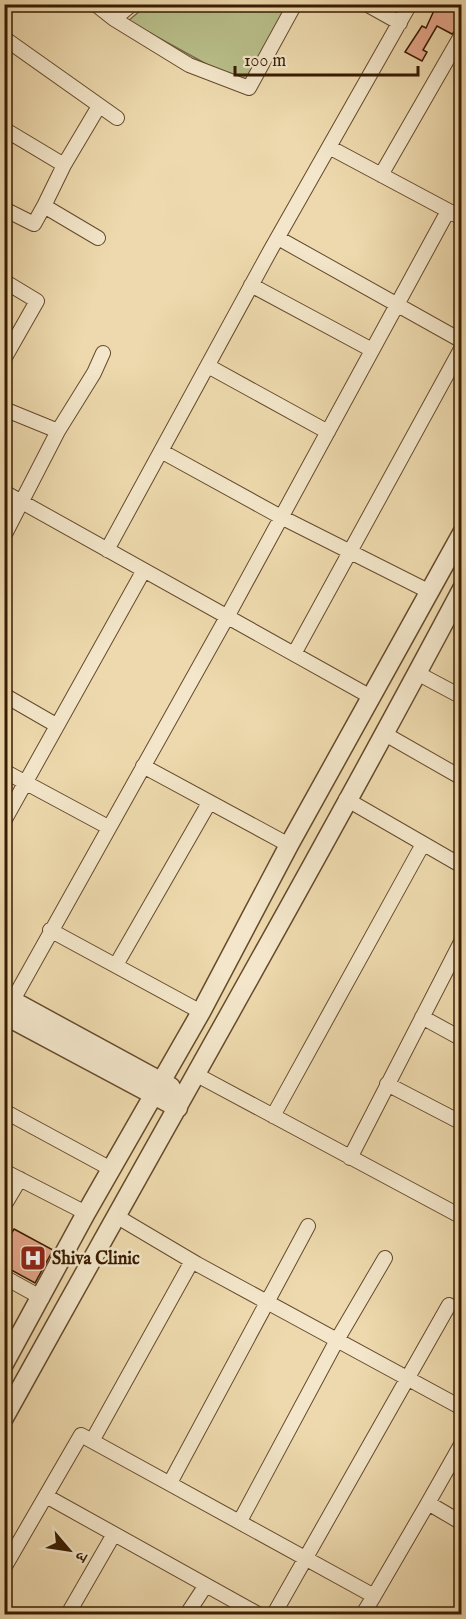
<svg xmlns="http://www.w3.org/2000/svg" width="466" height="1619" font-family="'IM FELL English','Noto Serif Devanagari',serif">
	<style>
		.green { fill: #b8bf8a; stroke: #786d46; stroke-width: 1.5 }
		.building { fill: #e5a78b; stroke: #381b01; stroke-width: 1.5 }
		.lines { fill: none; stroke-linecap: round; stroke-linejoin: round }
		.minor-casing { stroke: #654a2c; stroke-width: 16 }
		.tertiary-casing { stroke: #654a2c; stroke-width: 21 }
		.minor { stroke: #f3e6ca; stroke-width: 14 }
		.tertiary { stroke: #f3e6ca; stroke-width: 18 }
		.labels { text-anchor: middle; stroke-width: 5; stroke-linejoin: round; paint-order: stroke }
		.poi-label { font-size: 18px; font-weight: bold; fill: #381b01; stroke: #f3e6ca; text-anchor: start }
	</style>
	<rect width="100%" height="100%" fill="#edd9ad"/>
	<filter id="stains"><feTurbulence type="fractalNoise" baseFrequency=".00333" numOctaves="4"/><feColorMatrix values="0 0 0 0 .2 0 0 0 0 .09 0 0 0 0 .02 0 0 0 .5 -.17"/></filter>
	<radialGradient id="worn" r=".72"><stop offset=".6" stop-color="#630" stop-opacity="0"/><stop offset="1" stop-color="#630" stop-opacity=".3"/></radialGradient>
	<path class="green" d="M147,5H293L248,87L128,21Z"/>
	<path class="building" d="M437,4H462V25L452,34L437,26L423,50L427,52L422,61L405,52L422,26L426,28Z
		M14,1229L53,1250L35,1283L4,1266V1247Z"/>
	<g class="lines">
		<defs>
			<path id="minor" d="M95,4L114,19
				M132,4L114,19L189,65L249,88L295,4
				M366,4L400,23
				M4,38L117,118
				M4,129L64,165L44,206L98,238
				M329,147L462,218
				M64,165L99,106
				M381,175L462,34
				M4,209L34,224L44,206
				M278,238L462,341
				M4,281L37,301L4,359
				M251,285L372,350
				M208,366L328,432
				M4,409L58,431
				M161,451L281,517L430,592
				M4,492L371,697
				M4,536L58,431L94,373L103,353
				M107,550L270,251L410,4
				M294,654L462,347
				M417,673L462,697
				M4,695L56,725
				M385,734L462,778
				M143,766L289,845
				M4,771L108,827
				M346,799L462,866
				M4,821L144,570
				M50,930L201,1012
				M116,965L209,803
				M9,1007L227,617L448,211
				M422,1017L462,1039
				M197,1075L462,1217
				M387,1084L462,1123
				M4,1111L111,1169
				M273,1116L423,844
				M350,1158L462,940
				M4,1171L86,1213
				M4,1206L20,1179
				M116,1216L197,1264L462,1408
				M192,1261L92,1441L374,1596L428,1503
				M4,1277L42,1298
				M462,1443L428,1503L462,1523
				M170,1483L308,1226
				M46,1496L258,1614
				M240,1521L337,1340L385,1258
				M4,1568L81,1435L92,1441
				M68,1614L114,1534
				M187,1614L206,1585
				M274,1614L449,1305
				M363,1614L374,1596"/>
			<path id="tertiary" d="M4,996L171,1087
				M4,1015L178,1108
				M4,1364L86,1213L201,1012L289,845L462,533
				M4,1418C157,1141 314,868 462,589"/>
		</defs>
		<use href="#minor" class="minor-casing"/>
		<use href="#tertiary" class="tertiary-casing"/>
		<use href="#minor" class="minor"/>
		<use href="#tertiary" class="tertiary"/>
	</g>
	<defs>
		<symbol id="hospital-square" viewBox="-11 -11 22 22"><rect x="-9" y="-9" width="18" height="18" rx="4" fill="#8f2418" stroke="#f3e6ca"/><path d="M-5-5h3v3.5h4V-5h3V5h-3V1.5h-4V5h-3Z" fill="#fff"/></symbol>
	</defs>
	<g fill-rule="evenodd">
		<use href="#hospital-square" x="18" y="1243" width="30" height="30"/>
	</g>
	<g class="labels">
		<g class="poi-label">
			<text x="52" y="1264">Shiva Clinic</text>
		</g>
	</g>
	<rect width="466" height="1619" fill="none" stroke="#edd9ad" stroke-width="24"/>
	<rect x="6" y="6" width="454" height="1607" fill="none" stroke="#381b01" stroke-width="3"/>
	<rect x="12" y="12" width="442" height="1595" fill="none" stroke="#381b01" stroke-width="1.5"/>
	<g transform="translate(69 1550) rotate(119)" stroke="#f3e6ca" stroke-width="4.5" paint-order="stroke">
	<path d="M0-4.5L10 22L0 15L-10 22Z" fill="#381b01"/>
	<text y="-9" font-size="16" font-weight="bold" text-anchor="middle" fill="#381b01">उ</text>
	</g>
	<path d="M235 66v9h183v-9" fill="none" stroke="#381b01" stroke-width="3"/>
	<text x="244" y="66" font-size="18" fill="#381b01" stroke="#f3e6ca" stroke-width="4.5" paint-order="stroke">100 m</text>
	<rect width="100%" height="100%" filter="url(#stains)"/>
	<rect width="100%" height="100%" fill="url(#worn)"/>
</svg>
